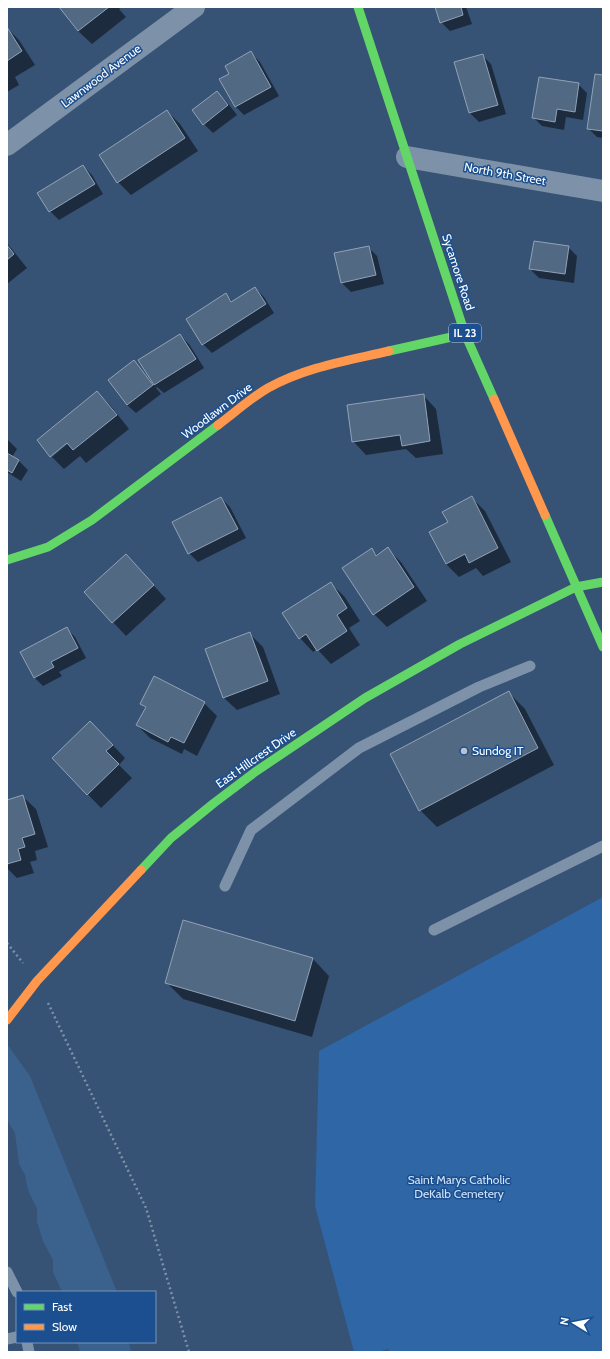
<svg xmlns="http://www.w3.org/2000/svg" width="610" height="1359" font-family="Cabin,sans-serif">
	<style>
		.green { fill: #2f66a5 }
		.water { fill: #3b618d }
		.shadow { fill: #0007 }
		.building { fill: #526984; stroke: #92a2b6 }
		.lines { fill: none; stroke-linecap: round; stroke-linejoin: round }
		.path { stroke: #7d92a8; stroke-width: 2.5; stroke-dasharray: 2 3; stroke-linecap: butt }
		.lane { stroke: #7d92a8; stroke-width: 11 }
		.street { stroke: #7d92a8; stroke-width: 22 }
		.fast { stroke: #63d668; stroke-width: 9 }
		.slow { stroke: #ff974d; stroke-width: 9 }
		.poi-dot { fill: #b9c2ce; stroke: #1b4f8f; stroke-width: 1.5 }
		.labels { text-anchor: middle; stroke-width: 3; stroke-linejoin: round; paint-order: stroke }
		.shield { fill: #1b4f8f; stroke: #bbcadd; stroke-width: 1 }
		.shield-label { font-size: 11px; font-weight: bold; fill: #fff }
		.street-label { font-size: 12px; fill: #fff; stroke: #1b4f8f }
		.poi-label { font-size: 12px; fill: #fff; stroke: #1b4f8f; text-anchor: start }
		.park-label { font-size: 12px; fill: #cfe3fa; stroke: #1b4f8f }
	</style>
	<rect width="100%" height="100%" fill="#365274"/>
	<path class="green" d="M603,897V1352H390L388,1349L378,1352H354L315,1206L319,1051Z"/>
	<path class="water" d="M7,1044L30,1076L117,1292H62L53,1272V1260L43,1241L37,1222V1209L28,1190L25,1175L19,1164L15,1133L7,1120Z
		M77,1342H129L131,1352H80Z"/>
	<path class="shadow" d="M60,7H122L119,9L126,17L92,44L78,31Z
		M436,7H466L472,24L450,31L441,22Z
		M7,28L19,40L35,65L15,77L19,85L7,92Z
		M251,53L260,62L279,96L244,115L235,106L230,74Z
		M482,55L491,64L506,114L479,122L470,113L455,63Z
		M603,76V138L597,137L588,128Z
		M578,84L587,93L583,120L566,117L564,130L542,126L533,117Z
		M217,92L226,101L237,115L213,133L204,124Z
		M167,111L180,124L198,151L131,195L118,182Z
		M83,166L92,175L103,194L59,220L50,211Z
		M7,243L27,268L7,284Z
		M368,247L377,256L384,284L351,292L342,283L336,254Z
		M568,247L577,256L574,283L539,278L530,269Z
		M255,288L264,297L274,313L212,353L203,344L187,319L225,294L233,302Z
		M180,335L189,344L204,368L164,393L157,387L156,388L161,394L136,413L127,405L134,361L149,379Z
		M97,392L110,405L129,429L86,463L80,456L64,469L52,457L71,441Z
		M423,395L436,409L443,454L416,458L406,449L366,455L353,441Z
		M7,439L17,449L12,457L19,461L28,470L21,481L7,472Z
		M221,498L230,507L246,538L198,562L189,553Z
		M472,498L485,511L511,562L483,576L476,568L459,577L446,564L449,523Z
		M388,549L401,562L427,601L387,627L374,614L371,550L378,556Z
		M126,555L166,599L126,636L85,592Z
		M330,583L344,596L360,621L349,628L360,645L331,664L317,649L313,652L300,638Z
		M66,628L75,637L86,658L59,672L62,676L43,686L34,677Z
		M250,634L263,647L280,694L237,710L223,697Z
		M509,693L525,709L554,765L437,827L420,810Z
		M141,703H204L217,716L197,756L184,749L182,754L150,738L137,725L146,709Z
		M103,735L125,758L119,765L132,778L101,808L53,758Z
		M22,796L36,809L48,847L35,851L37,860L30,862L34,873L17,878L8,869H7V800Z
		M184,921L313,959L329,976L312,1037L183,999L166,982Z"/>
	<path class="building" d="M59,7H109L78,31Z
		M435,7H461L463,15L440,23Z
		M7,27L22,51L7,61Z
		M251,51L271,87L235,107L219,79L229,74L225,66Z
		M483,54L498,105L469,113L454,62Z
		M595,74L603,75V131L587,129Z
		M539,77L579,83L575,112L557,109L555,122L532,118Z
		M217,91L228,105L203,125L192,110Z
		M167,110L185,138L117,183L99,155Z
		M83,165L95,184L49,212L37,193Z
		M534,241L569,246L565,274L529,269Z
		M7,245L14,254L7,260Z
		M369,246L376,275L341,283L334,253Z
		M255,287L266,304L202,345L186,319L226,293L231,302Z
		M180,334L196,359L154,385L138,360Z
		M134,360L153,385L127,405L108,380Z
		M97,391L117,415L73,450L67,443L50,457L37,440Z
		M424,394L430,441L402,446L400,435L352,442L347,405Z
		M7,453L19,460L12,473L7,470Z
		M472,496L498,548L469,563L465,554L446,564L429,532L448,522L442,512Z
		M221,497L238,529L188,554L172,522Z
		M388,547L414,587L373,615L342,568L372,548L376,556Z
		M126,554L154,585L112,623L84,592Z
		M331,582L347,608L337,615L347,631L317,651L306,634L299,639L282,613Z
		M67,627L78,648L51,662L54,667L34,678L20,652Z
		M250,632L268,681L223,698L205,649Z
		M154,676L205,702L184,743L171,737L168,742L136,725L146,707L140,704Z
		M509,691L538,748L419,811L390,754Z
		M90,721L113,745L106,751L119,764L87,795L52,758Z
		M23,795L35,834L22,838L25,847L18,849L21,860L7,864V800Z
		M183,920L313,958L295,1021L165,983Z"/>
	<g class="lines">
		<path class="path" d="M7,943L23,963
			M48,1003L146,1208L189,1352"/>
		<path class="lane" d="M225,886L251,830L359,748L479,687L530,666
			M434,930L603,846
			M7,1272L17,1292
			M7,1339L17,1337
			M27,1342L29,1352"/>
		<path class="street" d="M7,145L194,7
			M407,157L603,191"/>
		<path class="fast" d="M358,7L465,334L494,399
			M389,351L465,334
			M545,515L603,647
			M7,560L48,547L92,520L218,425
			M141,870L171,838L214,803L255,772L365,698L460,644L576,587L603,582"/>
		<path class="slow" d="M494,399L545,515
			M218,425C233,414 252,397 268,388C306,367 346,361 389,351
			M7,1020L37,981L141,870"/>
	</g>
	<circle class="poi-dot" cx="464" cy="751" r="4"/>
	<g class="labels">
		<rect class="shield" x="449" y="324" width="32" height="18" rx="3"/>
		<g class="shield-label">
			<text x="465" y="337">IL 23</text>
		</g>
		<g class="street-label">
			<text transform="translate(101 76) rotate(-37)" y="4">Lawnwood Avenue</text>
			<text transform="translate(505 174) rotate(10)" y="4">North 9th Street</text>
			<text transform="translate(458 272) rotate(72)" y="4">Sycamore Road</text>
			<text transform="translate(217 411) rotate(-37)" y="4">Woodlawn Drive</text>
			<text transform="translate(256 758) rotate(-35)" y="4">East Hillcrest Drive</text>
		</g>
		<g class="poi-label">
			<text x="472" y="755">Sundog IT</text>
		</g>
		<g class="park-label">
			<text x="459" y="1184">Saint Marys Catholic<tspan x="459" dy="14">DeKalb Cemetery</tspan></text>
		</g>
	</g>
	<rect width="610" height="1359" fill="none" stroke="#ffffff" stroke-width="16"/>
	<rect x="16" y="1291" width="140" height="52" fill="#1b4f8f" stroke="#7695bc"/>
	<rect x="24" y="1304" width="20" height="6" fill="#63d668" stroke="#7695bc"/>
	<text x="52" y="1311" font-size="12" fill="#ffffff">Fast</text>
	<rect x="24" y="1324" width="20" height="6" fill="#ff974d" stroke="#7695bc"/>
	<text x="52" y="1331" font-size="12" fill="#ffffff">Slow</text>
	<g transform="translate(574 1323) rotate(280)" stroke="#1b4f8f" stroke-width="3" paint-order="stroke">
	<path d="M0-3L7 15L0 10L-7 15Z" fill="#ffffff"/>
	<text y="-6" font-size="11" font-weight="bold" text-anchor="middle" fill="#ffffff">N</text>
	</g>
</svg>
